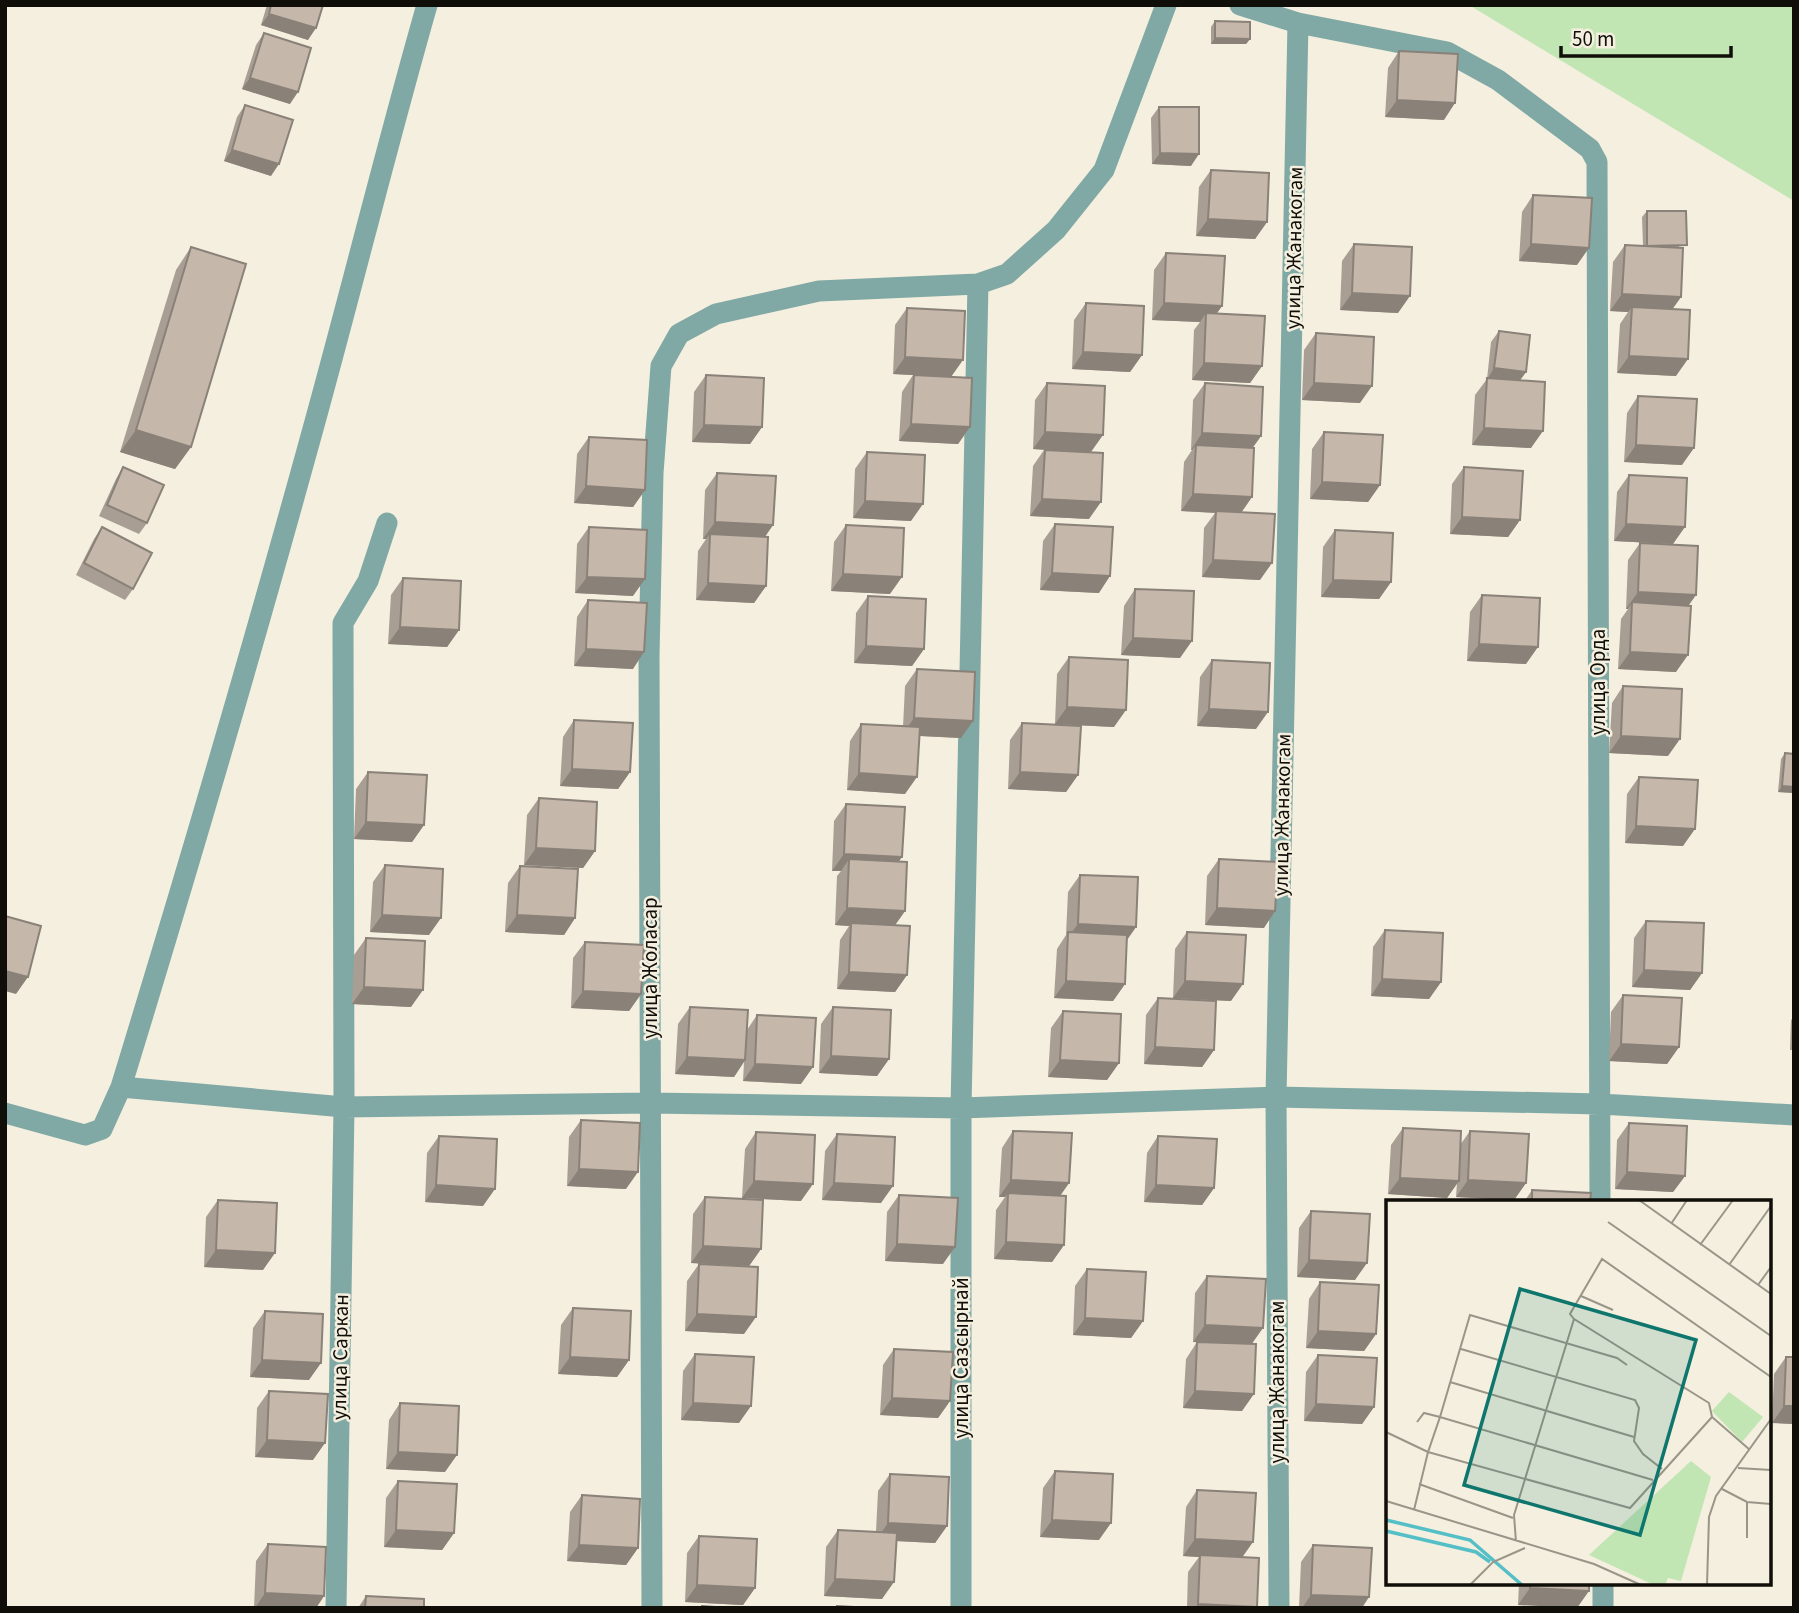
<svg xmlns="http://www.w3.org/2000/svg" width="1799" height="1613" font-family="'Source Sans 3',sans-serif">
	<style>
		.green { fill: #c2e5b4 }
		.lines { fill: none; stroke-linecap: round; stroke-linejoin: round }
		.minor { stroke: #80a8a4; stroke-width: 21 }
		.wall { fill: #a99e93 }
		.shaded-wall { fill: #8a8178 }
		.building { fill: #c5b8ab; stroke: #8a8178; stroke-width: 2 }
		.labels { text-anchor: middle; stroke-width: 5; stroke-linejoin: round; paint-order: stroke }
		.street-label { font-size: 21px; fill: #100e09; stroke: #f4efde }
		.inset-river { fill: none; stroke: #55bfc7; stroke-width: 3.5 }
		.inset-road { fill: none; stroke: #999589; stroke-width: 2 }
		.view { fill: #0f766e; fill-opacity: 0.15; stroke: #0f766e; stroke-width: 3.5 }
		.inset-edge { fill: none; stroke: #100e09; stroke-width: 3.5 }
	</style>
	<rect width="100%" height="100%" fill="#f4efde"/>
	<path class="green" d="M1469,5H1794V201Z"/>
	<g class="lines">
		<path class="minor" d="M427,5C385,152 349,300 308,447C249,661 186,875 121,1087L344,1107L650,1103L961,1108L1276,1097L1600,1104L1794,1115
			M1240,5L1298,23L1447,52L1498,80L1590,149L1597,162L1600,1202
			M5,1113L85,1135L102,1129L121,1087
			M1603,1583V1608
			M336,1608L344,1107L343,623L368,581L387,523
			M652,1608L649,656L653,473L661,366L679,334L716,314L819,291L978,284L1007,274L1056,230L1104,170L1166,5
			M961,1608V1108L978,284
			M1279,1608L1276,1097L1298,23"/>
	</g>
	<path class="wall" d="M267,5H323L308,40L261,25Z
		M1215,21L1250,39L1246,44H1211V27Z
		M264,33L290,104L242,89L256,45Z
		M1399,51L1444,120L1385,117L1388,68Z
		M245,105L271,176L224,161L237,117Z
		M1159,107L1191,166L1152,164L1151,118Z
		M1211,170L1267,222L1255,239L1196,236L1199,187Z
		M1533,195L1577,265L1519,261L1522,212Z
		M1647,211L1683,251L1681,297L1672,309L1676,376L1617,373L1620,324L1628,312L1610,311L1613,262L1625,245L1643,246L1642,217Z
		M1354,244L1398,313L1340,310L1342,261Z
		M191,247V447L175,469L120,452L176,270Z
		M1166,253L1222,306L1216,314L1262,366L1250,383L1192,380L1194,330L1200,322L1152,320L1154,270Z
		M1086,303L1142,355L1130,372L1072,369L1074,320Z
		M907,308L951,377L970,427L958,444L899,441L902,392L913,375L893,374L895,325Z
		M1499,331L1526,372L1520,380L1531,448L1472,445L1475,395L1487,379L1491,342Z
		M1316,333L1360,403L1302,400L1304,350Z
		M706,375L762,427L750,444L692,442L694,392Z
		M1047,383L1091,452L1089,519L1030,516L1033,466L1044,450L1033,449L1035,400Z
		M1205,383L1261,436L1252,448V497L1241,513L1260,580L1202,577L1204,528L1215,513L1181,511L1184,462L1192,450H1191L1193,400Z
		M1638,396L1682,465L1624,462L1627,413Z
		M1324,432L1380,485L1368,502L1310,499L1312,449Z
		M589,437L645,490L633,507L574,503L577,454Z
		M867,452L911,521L853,518L855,469Z
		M123,467L147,523L139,534L99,516L116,479Z
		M1464,467L1520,520L1508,537L1450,534L1452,484Z
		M717,473L773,525L765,537L766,586L754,603L696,600L698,551L706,539H703L705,490Z
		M1629,475L1673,544L1614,541L1617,492Z
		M1055,524L1099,593L1040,590L1043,541Z
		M846,525L890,594L831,591L834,542Z
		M102,527L133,589L125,600L76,575L94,539Z
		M589,527L633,596L575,593L577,544Z
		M1335,530L1391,582L1379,599L1321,597L1323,547Z
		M1640,543L1689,605L1676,672L1618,669L1621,619L1628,609H1626L1628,560Z
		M403,578L459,630L447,647L388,644L391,595Z
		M1135,589L1180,658L1121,655L1124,606Z
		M1482,595L1526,664L1467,661L1470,612Z
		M868,596L924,649L912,666L854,663L856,613Z
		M588,600L633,669L574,666L577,617Z
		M1069,657L1114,727L1055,724L1057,674Z
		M1212,660L1256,729L1197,726L1200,677Z
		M917,669L961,738L919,736L905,794L847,790L850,741L861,724L903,727L905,686Z
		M1623,686L1668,756L1609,753L1612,703Z
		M574,720L630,772L618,789L560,786L563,737Z
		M1022,723L1078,775L1066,792L1008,789L1010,740Z
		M1785,753L1794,754V793L1778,792L1781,759Z
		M368,772L424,825L412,842L354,839L356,789Z
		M1639,777L1683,846L1625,843L1627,794Z
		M539,798L595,851L583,868L524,865L527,815Z
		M846,804L902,857L898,862L905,911L895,925L907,975L895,992L837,989L840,940L849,926L835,925L837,876L841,871H832L834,821Z
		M1219,859L1264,928L1205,925L1207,876Z
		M385,865L429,935L370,932L373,882Z
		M520,866L575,918L564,935L505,932L508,883Z
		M1080,875L1136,927L1127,940L1125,984L1113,1001L1054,998L1057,949L1066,935L1068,892Z
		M1646,921L1702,973L1690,990L1632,987L1634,938Z
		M1385,930L1441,982L1429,999L1371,996L1373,947Z
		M1187,932L1231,1001L1173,998L1175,949Z
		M366,938L411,1007L352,1004L354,955Z
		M585,942L641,994L629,1011L571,1008L573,958Z
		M1623,995L1679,1047L1667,1064L1609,1061L1611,1012Z
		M1158,998L1214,1050L1202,1067L1144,1064L1146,1015Z
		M690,1007L747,1030L757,1015L801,1084L743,1081L744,1062L734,1077L675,1074L678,1024Z
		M833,1007L889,1059L877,1076L819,1073L821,1024Z
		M1063,1011L1119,1063L1107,1080L1048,1077L1051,1028Z
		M1794,1017V1050H1790L1791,1020Z
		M581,1120L626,1189L567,1186L569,1137Z
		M1629,1123L1685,1176L1673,1192L1615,1189L1617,1140Z
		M1403,1128L1460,1145L1470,1131L1526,1183L1514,1200L1456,1197L1457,1183L1447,1198L1388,1194L1391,1145Z
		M1013,1131L1069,1183L1060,1196L1064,1245L1052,1262L994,1259L996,1210L1005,1197H999L1002,1148Z
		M756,1132L801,1201L742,1198L745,1149Z
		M837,1134L881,1203L822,1200L825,1151Z
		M439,1136L483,1206L425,1202L427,1153Z
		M1158,1136L1214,1188L1202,1205L1144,1202L1147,1153Z
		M1532,1190L1590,1202H1524Z
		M899,1195L943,1264L885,1261L887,1212Z
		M705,1197L761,1249L749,1266L691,1263L693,1214Z
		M218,1200L263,1270L204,1267L206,1217Z
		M1311,1211L1355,1280L1297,1277L1299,1228Z
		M699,1264L744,1334L685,1331L687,1281Z
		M1087,1269L1143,1321L1131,1338L1073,1335L1075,1286Z
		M1207,1276L1252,1344L1242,1411L1183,1408L1186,1359L1197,1342H1193L1195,1293Z
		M1320,1282L1376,1334L1364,1351L1306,1348L1309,1299Z
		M573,1308L629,1360L617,1377L558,1374L561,1325Z
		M265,1311L309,1380L250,1377L253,1328Z
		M894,1349L950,1401L938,1418L880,1415L883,1365Z
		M695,1354L739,1423L681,1420L683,1371Z
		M1318,1355L1374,1407L1362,1424L1304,1421L1306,1372Z
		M1786,1357L1794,1424L1772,1423L1774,1374Z
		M269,1391L313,1460L255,1457L257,1408Z
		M400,1403L445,1472L386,1469L389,1420Z
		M1055,1471L1099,1540L1040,1537L1043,1488Z
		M890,1474L947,1526L935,1543L896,1541L882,1599L824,1596L826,1547L838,1530L876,1532L878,1491Z
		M398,1481L454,1533L442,1550L384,1547L386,1498Z
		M1197,1490L1243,1557L1256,1608H1187L1188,1572L1199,1557L1183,1556L1186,1507Z
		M582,1495L638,1548L626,1565L567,1561L570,1512Z
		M699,1536L755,1588L743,1605L685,1602L687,1553Z
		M268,1544L324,1596L316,1608H254L256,1561Z
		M1313,1545L1362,1608H1299L1301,1562Z
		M1519,1583H1589L1518,1605Z
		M366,1596L424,1608H358Z"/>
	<path class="shaded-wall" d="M269,14L316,28L308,40L261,25Z
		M1215,38L1250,39L1246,44H1211Z
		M250,78L298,92L290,104L242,89Z
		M1397,100L1455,103L1444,120L1385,117Z
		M232,150L279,164L271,176L224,161Z
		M1160,153L1199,154L1191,166L1152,164Z
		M1208,219L1267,222L1255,239L1196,236Z
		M1531,244L1589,248L1577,265L1519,261Z
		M1352,293L1410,296L1398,313L1340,310Z
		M1622,294L1681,297L1669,314L1632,307L1628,312L1610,311Z
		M1164,303L1222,306L1210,323L1206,313L1200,322L1152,320Z
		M1083,352L1142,355L1130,372L1072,369Z
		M1629,356L1688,359L1676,376L1617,373Z
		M905,357L963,360L951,377L893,374Z
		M1204,363L1262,366L1250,383L1192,380Z
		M1494,368L1526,372L1518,383L1487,380Z
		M1314,383L1372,386L1360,403L1302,400Z
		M911,424L970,427L958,444L899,441Z
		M704,425L762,427L750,444L692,442Z
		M1484,428L1543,431L1531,448L1472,445Z
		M136,430L191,447L175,469L120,452Z
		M1045,432L1103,435L1091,452L1033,449Z
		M1202,433L1261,436L1249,453L1196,445L1192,450H1191Z
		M1636,445L1694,448L1682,465L1624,462Z
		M1322,482L1380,485L1368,502L1310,499Z
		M586,486L645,490L633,507L574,503Z
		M1193,494L1252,497L1240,514L1181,511Z
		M1042,499L1101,502L1089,519L1030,516Z
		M865,501L923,504L911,521L853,518Z
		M1462,517L1520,520L1508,537L1450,534Z
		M715,522L773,525L761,542L710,534L706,539H703Z
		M1626,524L1685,527L1673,544L1614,541Z
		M1213,560L1272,563L1260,580L1202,577Z
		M1052,573L1110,576L1099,593L1040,590Z
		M843,574L902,577L890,594L831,591Z
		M587,577L645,579L633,596L575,593Z
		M1333,580L1391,582L1379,599L1321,597Z
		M708,583L766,586L754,603L696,600Z
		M1638,592L1696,595L1684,612L1632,602L1628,609H1626Z
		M400,627L459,630L447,647L388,644Z
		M1133,638L1192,641L1180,658L1121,655Z
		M1479,644L1538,647L1526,664L1467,661Z
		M866,646L924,649L912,666L854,663Z
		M586,649L644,652L633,669L574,666Z
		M1630,652L1688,655L1676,672L1618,669Z
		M1067,707L1126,710L1114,727L1055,724Z
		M1209,709L1268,712L1256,729L1197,726Z
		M914,718L973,721L961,738L902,735Z
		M1621,736L1680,739L1668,756L1609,753Z
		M572,769L630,772L618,789L560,786Z
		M1020,772L1078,775L1066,792L1008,789Z
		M859,773L917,777L905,794L847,790Z
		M1782,786L1794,787V793L1778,792Z
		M366,822L424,825L412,842L354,839Z
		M1636,826L1695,829L1683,846L1625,843Z
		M536,848L595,851L583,868L524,865Z
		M844,854L902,857L890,873L849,859L841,871H832Z
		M847,908L905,911L893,928L851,923L849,926L835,925Z
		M1217,908L1275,911L1264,928L1205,925Z
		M382,915L441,918L429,935L370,932Z
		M517,915L575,918L564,935L505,932Z
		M1078,924L1136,927L1124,944L1068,937Z
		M1644,970L1702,973L1690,990L1632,987Z
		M5,971L28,977L16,994L5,991Z
		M849,972L907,975L895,992L837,989Z
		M1382,979L1441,982L1429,999L1371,996Z
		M1066,981L1125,984L1113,1001L1054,998Z
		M1185,981L1243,984L1231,1001L1173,998Z
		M364,987L423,990L411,1007L352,1004Z
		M583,991L641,994L629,1011L571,1008Z
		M1621,1044L1679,1047L1667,1064L1609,1061Z
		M1155,1047L1214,1050L1202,1067L1144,1064Z
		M831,1056L889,1059L877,1076L819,1073Z
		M687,1057L745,1060L734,1077L675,1074Z
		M1060,1060L1119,1063L1107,1080L1048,1077Z
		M755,1064L813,1067L801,1084L743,1081Z
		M579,1169L638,1172L626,1189L567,1186Z
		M1627,1172L1685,1176L1673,1192L1615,1189Z
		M1400,1178L1459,1181L1447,1198L1388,1194Z
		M1011,1180L1069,1183L1057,1200L1008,1193L1005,1197H999Z
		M1468,1180L1526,1183L1514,1200L1456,1197Z
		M754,1181L813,1184L801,1201L742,1198Z
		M834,1183L893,1186L881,1203L822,1200Z
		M436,1185L495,1189L483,1206L425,1202Z
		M1156,1185L1214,1188L1202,1205L1144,1202Z
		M1006,1242L1064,1245L1052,1262L994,1259Z
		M897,1244L955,1247L943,1264L885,1261Z
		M703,1246L761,1249L749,1266L691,1263Z
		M216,1250L275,1253L263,1270L204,1267Z
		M1309,1260L1367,1263L1355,1280L1297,1277Z
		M697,1314L756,1317L744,1334L685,1331Z
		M1085,1318L1143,1321L1131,1338L1073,1335Z
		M1205,1325L1263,1328L1251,1345L1193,1342Z
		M1318,1331L1376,1334L1364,1351L1306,1348Z
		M570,1357L629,1360L617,1377L558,1374Z
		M262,1360L321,1363L309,1380L250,1377Z
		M1195,1391L1254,1394L1242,1411L1183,1408Z
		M892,1398L950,1401L938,1418L880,1415Z
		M693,1403L751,1406L739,1423L681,1420Z
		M1316,1404L1374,1407L1362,1424L1304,1421Z
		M1784,1406H1794V1424L1772,1423Z
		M267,1440L325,1443L313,1460L255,1457Z
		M398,1452L457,1455L445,1472L386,1469Z
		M1052,1520L1111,1523L1099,1540L1040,1537Z
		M888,1523L947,1526L935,1543L876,1540Z
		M396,1530L454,1533L442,1550L384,1547Z
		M1195,1539L1253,1542L1241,1559L1200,1555L1199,1557L1183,1556Z
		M579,1545L638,1548L626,1565L567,1561Z
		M835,1579L894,1582L882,1599L824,1596Z
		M697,1585L755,1588L743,1605L685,1602Z
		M1530,1588L1589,1591L1577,1608L1518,1605Z
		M265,1593L324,1596L316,1608H255Z
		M1311,1595L1369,1597L1362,1608H1302Z
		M1198,1604L1257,1607L1256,1608H1195Z"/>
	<path class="building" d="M271,5H323L316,28L269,14Z
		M1215,21L1250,22V39L1215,38Z
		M264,33L311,48L298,92L250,78Z
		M1399,51L1458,54L1455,103L1397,100Z
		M245,105L293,120L279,164L232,150Z
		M1159,107H1199V154L1160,153Z
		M1211,170L1269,173L1267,222L1208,219Z
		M1533,195L1592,198L1589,248L1531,244Z
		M1647,211H1686L1687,245L1647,246Z
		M1354,244L1412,247L1410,296L1352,293Z
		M1625,245L1683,248L1681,297L1622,294Z
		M191,247L246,264L191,447L136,430Z
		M1166,253L1225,256L1222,306L1164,303Z
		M1086,303L1144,306L1142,355L1083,352Z
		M1632,307L1690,310L1688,359L1629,356Z
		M907,308L965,311L963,360L905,357Z
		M1206,313L1265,316L1262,366L1204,363Z
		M1499,331L1530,335L1526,372L1494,368Z
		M1316,333L1374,337L1372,386L1314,383Z
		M706,375L764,378L762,427L704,425Z
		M914,375L972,378L970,427L911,424Z
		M1487,378L1545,382L1543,431L1484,428Z
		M1047,383L1105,386L1103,435L1045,432Z
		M1205,383L1263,387L1261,436L1202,433Z
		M1638,396L1697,399L1694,448L1636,445Z
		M1324,432L1383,435L1380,485L1322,482Z
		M589,437L647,440L645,490L586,486Z
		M1196,445L1254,448L1252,497L1193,494Z
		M1045,450L1103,453L1101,502L1042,499Z
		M867,452L925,455L923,504L865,501Z
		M123,467L164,485L147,523L107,505Z
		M1464,467L1523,471L1520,520L1462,517Z
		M717,473L776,476L773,525L715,522Z
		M1629,475L1687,478L1685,527L1626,524Z
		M1216,511L1275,514L1272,563L1213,560Z
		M1055,524L1113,527L1110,576L1052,573Z
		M846,525L904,528L902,577L843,574Z
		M102,527L152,553L133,589L84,563Z
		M589,527L647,530L645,579L587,577Z
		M1335,530L1393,533L1391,582L1333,580Z
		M710,534L768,537L766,586L708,583Z
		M1640,543L1698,546L1696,595L1638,592Z
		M403,578L461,581L459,630L400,627Z
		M1135,589L1194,591L1192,641L1133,638Z
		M1482,595L1540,598L1538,647L1479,644Z
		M868,596L926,599L924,649L866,646Z
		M588,600L647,603L644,652L586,649Z
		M1632,602L1691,606L1688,655L1630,652Z
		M1069,657L1128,660L1126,710L1067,707Z
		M1212,660L1270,663L1268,712L1209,709Z
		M917,669L975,672L973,721L914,718Z
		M1623,686L1682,689L1680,739L1621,736Z
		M574,720L633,723L630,772L572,769Z
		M1022,723L1081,726L1078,775L1020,772Z
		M861,724L920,727L917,777L859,773Z
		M1785,753L1794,754V787L1782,786Z
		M368,772L427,775L424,825L366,822Z
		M1639,777L1698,780L1695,829L1636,826Z
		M539,798L597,802L595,851L536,848Z
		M846,804L905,807L902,857L844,854Z
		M849,859L907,862L905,911L847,908Z
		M1219,859L1278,862L1275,911L1217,908Z
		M385,865L443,869L441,918L382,915Z
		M520,866L578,869L575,918L517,915Z
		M1080,875L1138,877L1136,927L1078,924Z
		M5,916L41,926L28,977L5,971Z
		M1646,921L1704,923L1702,973L1644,970Z
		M851,923L910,926L907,975L849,972Z
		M1385,930L1443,933L1441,982L1382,979Z
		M1068,932L1127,935L1125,984L1066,981Z
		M1187,932L1246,935L1243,984L1185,981Z
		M366,938L425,941L423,990L364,987Z
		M585,942L644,945L641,994L583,991Z
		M1623,995L1682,998L1679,1047L1621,1044Z
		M1158,998L1216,1001L1214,1050L1155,1047Z
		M690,1007L748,1010L745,1060L687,1057Z
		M833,1007L891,1010L889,1059L831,1056Z
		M1063,1011L1121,1014L1119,1063L1060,1060Z
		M757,1015L816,1018L813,1067L755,1064Z
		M581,1120L640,1123L638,1172L579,1169Z
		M1629,1123L1687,1126L1685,1176L1627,1172Z
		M1403,1128L1461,1131L1459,1181L1400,1178Z
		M1013,1131L1072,1133L1069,1183L1011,1180Z
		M1470,1131L1529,1134L1526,1183L1468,1180Z
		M756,1132L815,1135L813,1184L754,1181Z
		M837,1134L895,1137L893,1186L834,1183Z
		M439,1136L497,1139L495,1189L436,1185Z
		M1158,1136L1217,1139L1214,1188L1156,1185Z
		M1532,1190L1591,1193L1590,1202H1532Z
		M1008,1193L1066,1196L1064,1245L1006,1242Z
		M899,1195L958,1198L955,1247L897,1244Z
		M705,1197L763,1200L761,1249L703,1246Z
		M218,1200L277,1203L275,1253L216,1250Z
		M1311,1211L1370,1214L1367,1263L1309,1260Z
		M699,1264L758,1267L756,1317L697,1314Z
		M1087,1269L1146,1272L1143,1321L1085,1318Z
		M1207,1276L1266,1279L1263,1328L1205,1325Z
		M1320,1282L1379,1285L1376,1334L1318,1331Z
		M573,1308L631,1311L629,1360L570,1357Z
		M265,1311L323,1314L321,1363L262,1360Z
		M1197,1342L1256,1344L1254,1394L1195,1391Z
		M894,1349L953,1352L950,1401L892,1398Z
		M695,1354L754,1357L751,1406L693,1403Z
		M1318,1355L1377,1358L1374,1407L1316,1404Z
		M1786,1357H1794V1406H1784Z
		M269,1391L328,1394L325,1443L267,1440Z
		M400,1403L459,1406L457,1455L398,1452Z
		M1055,1471L1113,1474L1111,1523L1052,1520Z
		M890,1474L949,1477L947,1526L888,1523Z
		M398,1481L457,1484L454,1533L396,1530Z
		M1197,1490L1256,1493L1253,1542L1195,1539Z
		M582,1495L640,1499L638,1548L579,1545Z
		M838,1530L897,1533L894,1582L835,1579Z
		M699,1536L757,1539L755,1588L697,1585Z
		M268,1544L326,1547L324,1596L265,1593Z
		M1313,1545L1372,1548L1369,1597L1311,1595Z
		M1200,1555L1259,1558L1257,1607L1198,1604Z
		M1531,1583H1589V1591L1530,1588Z
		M366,1596L424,1599V1608H365Z
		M702,1606L729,1608H702Z
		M837,1606L871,1608H837Z"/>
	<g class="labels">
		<g class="street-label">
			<text transform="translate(1294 248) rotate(-89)" y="7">улица Жанакогам</text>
			<text transform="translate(1598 682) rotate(-90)" y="7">улица Орда</text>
			<text transform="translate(1282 815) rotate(-89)" y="7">улица Жанакогам</text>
			<text transform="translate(650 968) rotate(-90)" y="7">улица Жоласар</text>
			<text transform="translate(340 1357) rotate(-89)" y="7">улица Саркан</text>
			<text transform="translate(961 1358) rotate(-90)" y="7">улица Сазсырнай</text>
			<text transform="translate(1277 1382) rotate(-90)" y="7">улица Жанакогам</text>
		</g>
	</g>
	<g transform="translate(1386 1200)">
		<rect width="385" height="385" fill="#f4efde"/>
		<path d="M343,192L377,217L356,242L326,211ZM305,261L325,277L295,381L282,378L279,385H268L203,355Z" fill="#c2e5b4"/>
		<path class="inset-river" d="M0,320L84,340L136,385M0,331L90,352L104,362"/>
		<path class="inset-road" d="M253,0L385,94M222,22L385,136M285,24L301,0M314,45L347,0M343,65L385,6M372,85L385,67M195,96L227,110M188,119L184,114L216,59L385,177M75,149L249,200L253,208L248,241L257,254L276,269M64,182L248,237M31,222L38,213L54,217L84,115L231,158L241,165M0,232L42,252L54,217L267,280M352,268L385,270M33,284L127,318M336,289L361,302L385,304M0,301L208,364L255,385M361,302V338M28,310L42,252L244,308L326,217M130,342L128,315L188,119L323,203L326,217L364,250M84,385L107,362L139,348M321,385L323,317L330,296L385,219"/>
		<path class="view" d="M134,89L310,140L254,335L78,285Z"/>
		<rect width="385" height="385" class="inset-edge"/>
	</g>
	<rect width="1799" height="1613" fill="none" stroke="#100e09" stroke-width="14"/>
	<path d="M1561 46v10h170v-10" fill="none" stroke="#100e09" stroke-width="3.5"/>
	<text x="1572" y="46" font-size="21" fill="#100e09" stroke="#f4efde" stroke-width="5" paint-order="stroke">50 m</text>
</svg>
